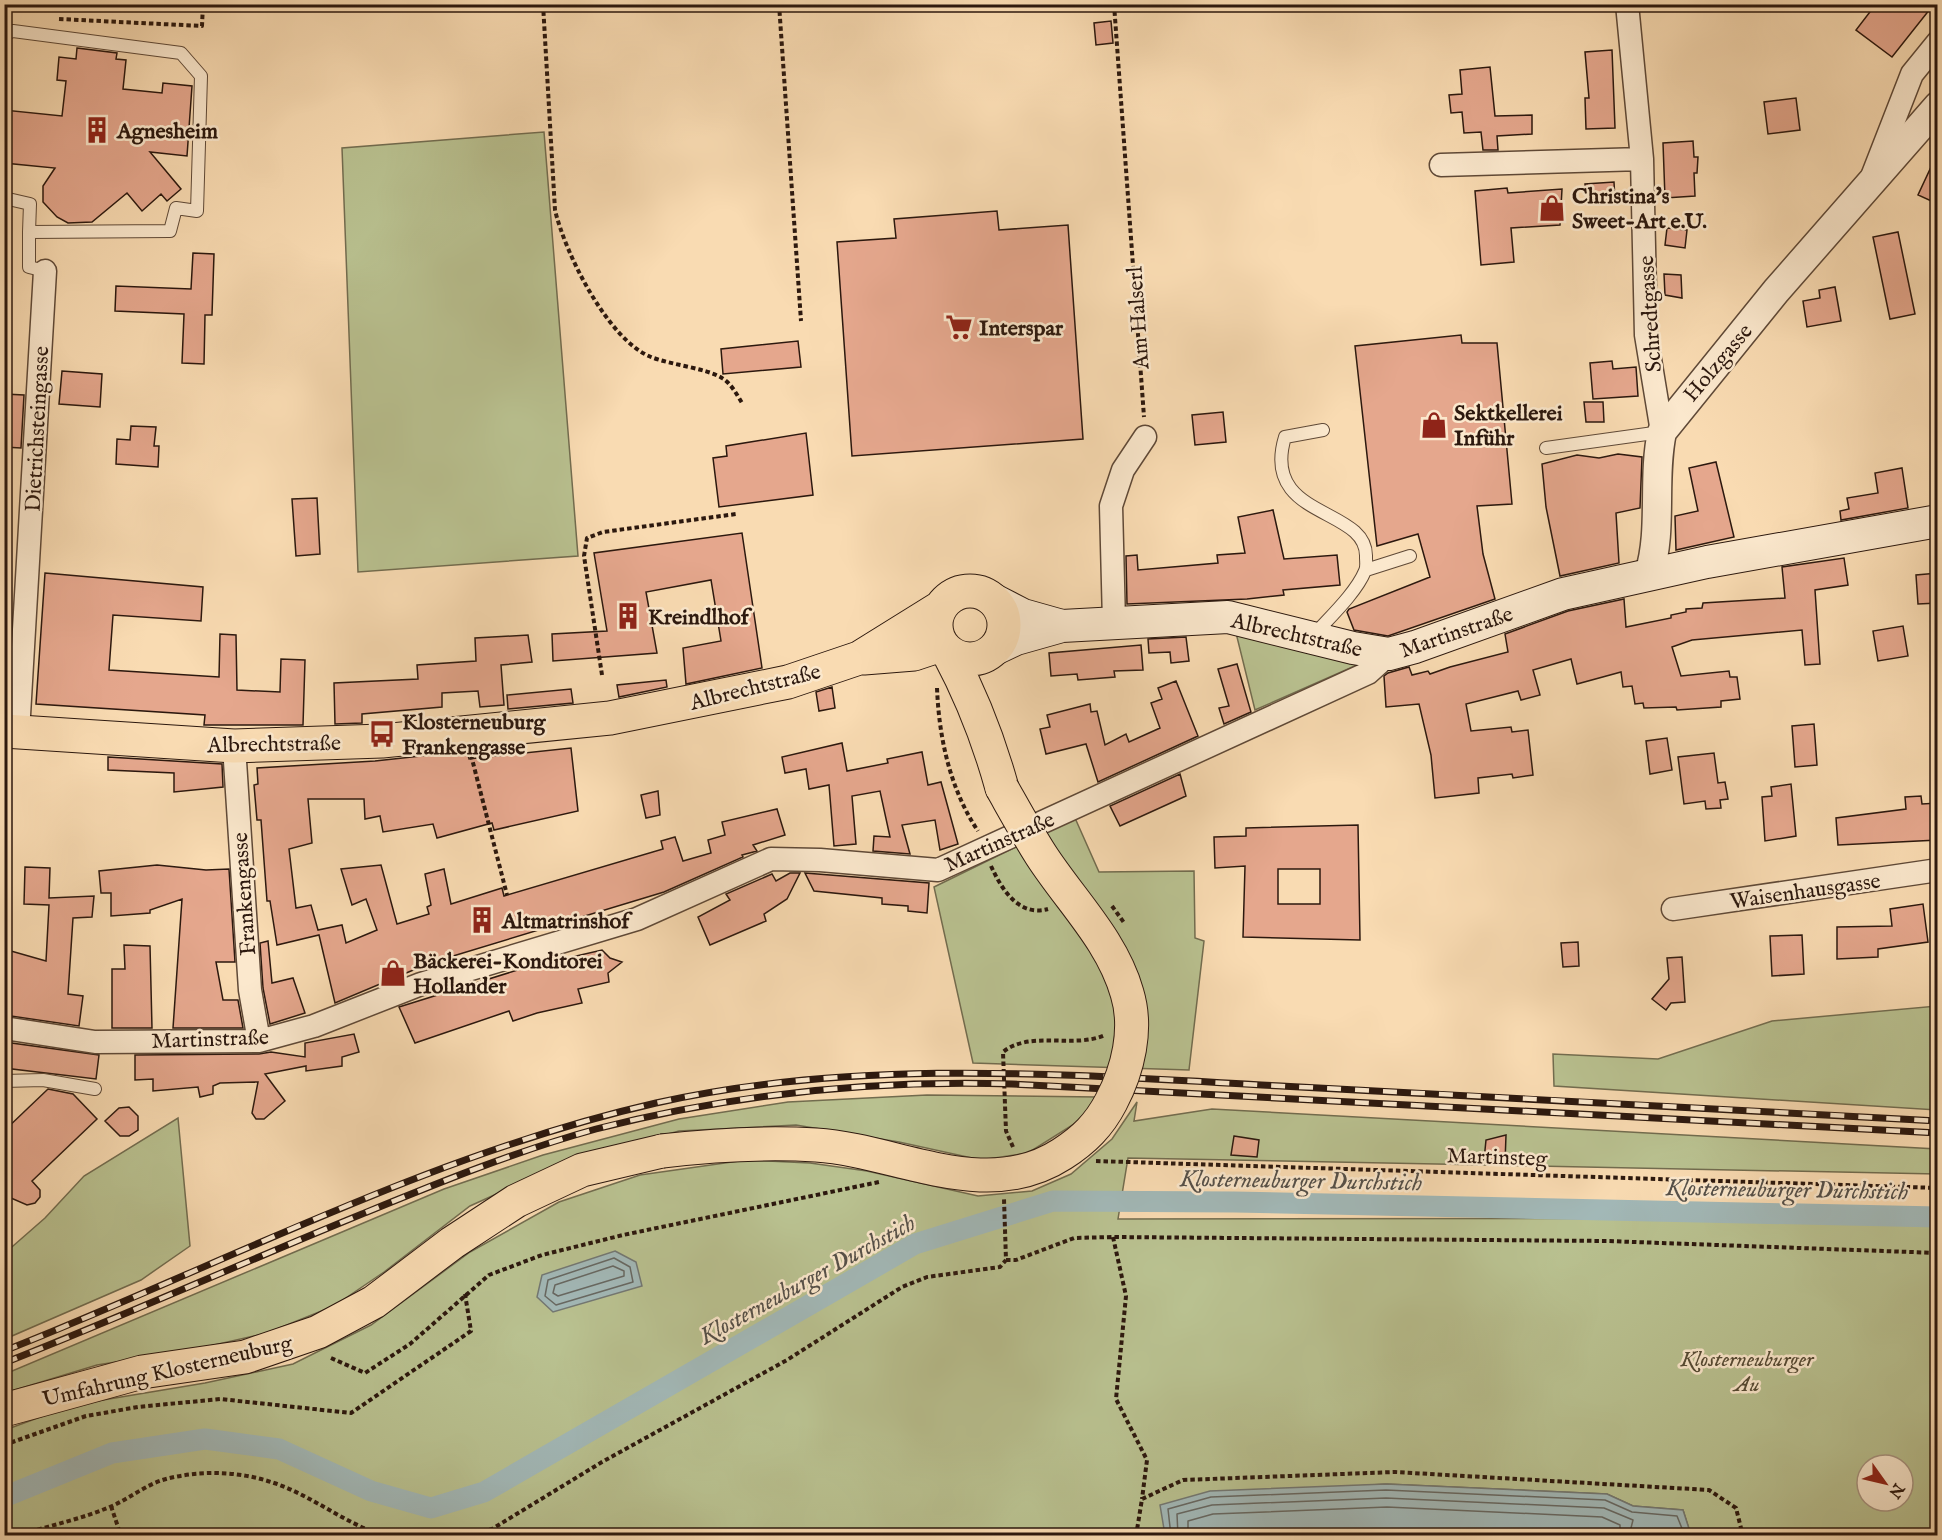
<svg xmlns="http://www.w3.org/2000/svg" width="1942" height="1540" font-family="'IM FELL English',serif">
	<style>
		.green { fill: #b9c190; stroke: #726c4f; stroke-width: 1.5; fill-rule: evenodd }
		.water { fill: #a2b8b7; stroke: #737873; stroke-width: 1.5 }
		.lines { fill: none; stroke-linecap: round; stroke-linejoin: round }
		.shore { stroke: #676862; stroke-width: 1.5 }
		.canal { stroke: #a2b8b7; stroke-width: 21 }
		.building { fill: #e5a78d; stroke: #2c180e; stroke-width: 1.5; fill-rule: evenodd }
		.service-casing { stroke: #5f4937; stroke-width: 14 }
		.minor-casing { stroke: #5f4937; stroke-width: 25 }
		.tertiary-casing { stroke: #5f4937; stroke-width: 31 }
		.secondary-casing { stroke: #2c180e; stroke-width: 34 }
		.primary-casing { stroke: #2c180e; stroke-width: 35 }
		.path { stroke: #2c180e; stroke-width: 4; stroke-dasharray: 4.5 3; stroke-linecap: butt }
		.service { stroke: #fbe8cd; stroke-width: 12 }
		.minor { stroke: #fbe8cd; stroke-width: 22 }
		.tertiary { stroke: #fbe8cd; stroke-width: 28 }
		.secondary { stroke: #fbe8cd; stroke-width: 32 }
		.primary { stroke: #f9dbb2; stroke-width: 33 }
		.rail-casing { stroke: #2c180e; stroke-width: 7 }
		.rail { stroke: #fbe8cd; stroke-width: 4.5; stroke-dasharray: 14; stroke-linecap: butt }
		.primary-bridge-casing { stroke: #2c180e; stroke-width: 35; stroke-linecap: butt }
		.primary-bridge { stroke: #f9dbb2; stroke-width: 33 }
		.labels { text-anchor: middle; stroke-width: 5; stroke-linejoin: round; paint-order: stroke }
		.poi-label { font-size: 22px; font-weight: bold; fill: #2c180e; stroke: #fbe8cd; text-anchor: start }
		.street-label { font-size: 22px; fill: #2c180e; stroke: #fbe8cd }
		.park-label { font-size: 22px; font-style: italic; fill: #564b35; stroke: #fbe8cd }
		.water-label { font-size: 24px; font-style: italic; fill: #555049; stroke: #fbe8cd }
	</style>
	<rect width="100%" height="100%" fill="#f9dbb2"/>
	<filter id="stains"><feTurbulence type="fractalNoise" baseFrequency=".00333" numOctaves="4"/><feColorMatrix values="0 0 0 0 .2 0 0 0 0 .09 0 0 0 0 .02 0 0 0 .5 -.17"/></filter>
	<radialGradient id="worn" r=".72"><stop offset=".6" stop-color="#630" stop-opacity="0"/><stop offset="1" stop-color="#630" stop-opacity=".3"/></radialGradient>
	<path class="green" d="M544,132L578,556L358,572L342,148Z
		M1236,633L1373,658L1255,710Z
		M1075,818L1099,872L1194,871L1195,938L1204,941L1189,1070L973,1063L934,887Z
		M1937,1006V1110L1554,1086L1553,1054L1658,1059L1772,1021Z
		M927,1095L1097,1097L1079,1121L1028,1153L981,1160L899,1142L796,1125L679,1131L569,1161L470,1206L384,1272L334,1306L267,1333L192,1350L97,1365L5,1393V1374L444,1189L543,1155L679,1119L788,1102Z
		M1137,1102L1134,1121L1212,1109L1937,1149V1174L1128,1158L1118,1219L1937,1218V1535H1691L1683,1510L1633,1506L1607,1494L1386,1484L1327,1488L1166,1530L1165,1536H5V1430L73,1405L205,1383L293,1364L371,1325L470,1252L559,1202L640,1175L746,1160L810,1163L867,1171L978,1196L1032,1191L1071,1174L1112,1139ZM1867,1465H1903V1501H1867Z
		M178,1118L190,1246L141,1280L5,1339V1253L45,1218L84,1176Z"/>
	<path class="water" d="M615,1251L636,1262L642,1286L553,1312L537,1297L542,1275Z
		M1386,1484L1607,1494L1633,1506L1683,1510L1691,1535H1655L1651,1530L1637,1536L1165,1535L1160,1505L1210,1491Z"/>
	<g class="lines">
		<path class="shore" d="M614,1258L630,1267L633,1282L556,1305L545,1296L548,1280Z
			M613,1266L624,1271V1276L558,1296L553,1293L555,1285Z
			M1171,1536L1168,1509L1211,1497L1386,1490L1605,1500L1632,1512L1677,1516L1685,1536
			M1178,1536L1177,1514L1212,1505L1386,1498L1604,1508L1633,1520L1629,1536
			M1188,1536V1521L1213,1514L1387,1507L1602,1517L1620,1525V1536"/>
		<path class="canal" d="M4,1497L112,1453L205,1439L279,1449L371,1491L431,1508L484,1492L915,1244L1053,1201L1235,1202L1938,1217"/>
	</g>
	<path class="building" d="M1876,4H1934L1892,57L1856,30Z
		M1111,21L1113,43L1096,45L1094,23Z
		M77,48L117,53L116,59L126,60L123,89L162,93L163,83L192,86L187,156L150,152L181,189L167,201L161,194L142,211L127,193L92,222L68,223L57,217L43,202V186L55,168L4,163V110L62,116L66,81L57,80L59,57L76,59Z
		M1612,50L1615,128L1586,129L1585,98H1589L1585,52Z
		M1490,67L1495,116L1532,115V134L1497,136L1498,150H1483L1481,132L1464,133L1462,112L1451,113L1449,95L1462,94L1460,70Z
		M1796,98L1800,130L1768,134L1764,102Z
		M1693,141L1694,157H1698L1697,173H1694L1695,196L1665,198L1663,143Z
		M1938,152V204L1918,195Z
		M1614,182L1615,200L1586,202L1585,184Z
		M1507,188L1508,193L1562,189L1560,225L1511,228L1514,262L1481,265L1475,191Z
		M997,211L999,230L1068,225L1083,439L852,456L837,242L896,238L894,219Z
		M1667,228L1687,230L1685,248L1665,245Z
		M1898,232L1915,314L1890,319L1873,237Z
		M193,253L214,254L212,315H205L204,364L182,363L184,314L115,311L116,286L191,289Z
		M1664,274L1681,275L1682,298L1665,295Z
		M1835,287L1841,321L1807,327L1803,301L1820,298L1819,290Z
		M1461,335L1462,343H1497L1512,504L1477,506L1483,554L1495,599L1388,636L1354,630L1347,612L1349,609L1430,577L1418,534L1377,546L1355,346Z
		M798,341L801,367L723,374L721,349Z
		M1612,361L1613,369L1636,367L1638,396L1593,399L1590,363Z
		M62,371L102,374L100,407L59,404Z
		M4,394L24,395L21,448L4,447Z
		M1584,402H1603L1604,422H1586Z
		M1223,412L1226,442L1195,445L1192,415Z
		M131,426L156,427L154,446H159L158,467L116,464L117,439L130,440Z
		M806,433L813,495L719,507L713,458L727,456L726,446Z
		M1618,454L1642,457L1640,508L1616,513L1619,563L1560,576L1546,507L1542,464L1577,455L1599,458Z
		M1716,462L1734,537L1676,550L1675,516L1698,511L1689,468Z
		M1902,468L1908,508L1841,520L1840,511L1849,509L1847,498L1878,493L1875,473Z
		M317,498L320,554L296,556L292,499Z
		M1273,510L1284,559L1337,555L1340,585L1283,590L1284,595L1247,599L1127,604L1126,556L1137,555L1138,570L1218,563L1217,555L1245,553L1238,517Z
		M742,533L762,668L686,684L683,648L721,641L711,580L646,592L657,653L553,661L552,634L607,631L594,553Z
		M1844,558L1848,585L1815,590L1820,664L1805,665L1802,630L1692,640L1672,647L1681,676L1729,671L1730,677H1737L1740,699L1721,701V707L1677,710L1676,707L1644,708L1643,703L1635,704L1632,686L1623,687L1621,672L1577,684L1571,659L1533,670L1540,695L1521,700L1518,691L1466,704L1471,731L1511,727L1512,732L1528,730L1533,775L1513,778L1512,774L1478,778L1479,793L1435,798L1431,755L1419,704L1386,707L1384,676L1388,673L1409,667L1412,675L1428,671L1430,674L1450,667L1508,652L1505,634L1568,611L1624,599L1626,627L1671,618V615L1686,612V609L1702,608L1703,603L1785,598L1782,567Z
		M45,573L203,587L201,621L113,615L109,670L219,677L220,634L236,635L237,690L280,692L281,659L305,660L303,725H204L205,715L36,704Z
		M1938,573V603L1918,604L1916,575Z
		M1903,626L1908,656L1878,661L1873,631Z
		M528,635L532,662L501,665L504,705L480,707L478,691L442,693V707L362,714V723L335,724L334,683L418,679L417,665L476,661L475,638Z
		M1186,637L1189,661L1171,663L1170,652L1149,653L1148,639Z
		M1141,645L1143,670L1114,671L1115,677L1078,680L1077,674L1051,676L1049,653Z
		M1237,664L1251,712L1224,724L1219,708L1229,706L1218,669Z
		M666,680L667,687L619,697L617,685Z
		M1176,681L1198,736L1098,782L1086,744L1046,754L1040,729L1050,727L1047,715L1090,704L1091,712L1097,711L1105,745L1126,734L1129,742L1160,728L1151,703L1162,699L1158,688Z
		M832,687L835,708L819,711L816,692Z
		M571,689L573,703L508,709L507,695Z
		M1814,724L1817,765L1795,767L1792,726Z
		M1667,738L1672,770L1650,774L1646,741Z
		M842,743L847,771L888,763L887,759L922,752L928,785L941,782L958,844L940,850L935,820L902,825L910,854L873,851L874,836L890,837L880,791L852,796L856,844L834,846L829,785L809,789L806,769L785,773L782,757Z
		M571,748L578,811L494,830L492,823L437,838L433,824L383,832L380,816L365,819L364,799H308L312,843L289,849L296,908L311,905L318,930L342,925L346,943L377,930L366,899L352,905L341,869L381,865L397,924L429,914L427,907L431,905L425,874L444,869L451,904L502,888L504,896L663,849L661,841L675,837L683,861L711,853L708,840L725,835L722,822L777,809L785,835L753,845L757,851L742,855L743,857L664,892L430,963L335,1003L319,935L277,945L270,901H267L261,820H257L254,785L258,784L257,768L375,761L467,751L469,759Z
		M1714,753L1718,783L1725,782L1728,799L1720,800L1721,808L1706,809L1705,801L1684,804L1678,757Z
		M108,757L222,764L223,787L174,792V773L108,770Z
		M1180,774L1186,796L1120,826L1110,806Z
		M1791,784L1796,836L1765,841L1762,797L1772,796L1771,787Z
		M658,791L660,815L646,818L641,795Z
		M1921,796L1922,804L1938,803V840L1838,845L1836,818L1906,809L1905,797Z
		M1358,825L1360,940L1243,937L1245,866L1215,868L1214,837L1246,836V828ZM1278,869H1320V904H1278Z
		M157,865L206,870L229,869L235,962H216L223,1000H238L243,1028H173L182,899L150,910V913L111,916V893H101L99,871Z
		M25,867L50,868L49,898L94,896L92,917L73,918L68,994L83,996L79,1026L4,1015V949L46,961L49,905L24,904Z
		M790,873H800L787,899L764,914L766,921L710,945L698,917L730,900L726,894L772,874L776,881Z
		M805,873L929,883L927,913L908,911V906L882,904V898L814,891Z
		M1923,904L1928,942L1878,949V957L1837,959V927L1892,926L1890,909Z
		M1802,935L1804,974L1772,976L1770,936Z
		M268,941L272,983L293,978L305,1013L270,1024L263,988L260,943Z
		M1578,942L1579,966L1563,967L1561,943Z
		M124,945L150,946L152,1028H112V969H125Z
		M602,950L610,958L622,962L608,973L609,982L578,989L582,1003L537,1013L513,1021L509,1011L415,1043L399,1007L524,968Z
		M1682,957L1685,1002L1671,1003L1666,1010L1652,999L1669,979L1667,958Z
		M354,1034L359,1052L342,1057V1066L306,1071V1066L265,1074L285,1101L264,1119H256L252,1113L258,1082L220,1083L213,1086V1094L200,1097L198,1087L153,1091V1079L135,1080V1055L259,1054L271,1052L305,1057V1043Z
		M4,1042L99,1055L96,1079L4,1068Z
		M48,1089L73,1094L97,1119L32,1181L40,1190V1197L35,1203L27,1205L4,1195V1131Z
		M129,1107L138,1116V1130L129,1136H120L105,1121L119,1108Z
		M1506,1135L1505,1163L1484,1160L1486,1140Z
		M1234,1136L1259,1140L1257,1157L1231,1155Z"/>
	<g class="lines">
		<defs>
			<path id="service" d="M4,34L13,31L181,53L201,76L197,211L176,208L170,231L29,232L30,204L4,198
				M29,232V267L45,271
				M1546,448L1661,432
				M1366,570L1410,556
				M1313,636C1329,618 1356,593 1365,571C1367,567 1366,562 1366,557C1368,506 1260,520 1285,437L1323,430
				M4,1081L43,1080L95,1089"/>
			<path id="minor" d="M1627,4L1642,159L1646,335L1662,432
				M1441,165L1642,159
				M1873,174L1912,74L1938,42
				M1114,622L1111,506L1123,470L1145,437
				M18,732L45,271
				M234,746L250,990L259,1041
				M1673,909L1938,870
				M4,1028L95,1042L259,1041L314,1026L421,984L637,919L771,859L820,860L938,870L1368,673L1389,654"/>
			<path id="tertiary" d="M1649,574C1663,530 1652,479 1662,432L1776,291L1938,106"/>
			<path id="secondary" d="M992,599L1023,615L1062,626
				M997,648L1016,639L1062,626L1228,617L1353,648L1389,654L1415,647L1563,594L1707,562L1938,521"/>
			<path id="primary" d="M936 625a34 34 0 1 1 68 0a34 34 0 1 1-68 0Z
				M949,654C972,697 989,741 1002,788
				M864,658L914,654L941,645
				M4,731L234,746L382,741L610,718L788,682L859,658L941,607
				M4,1410L142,1372L245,1357L318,1332L374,1302L452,1243L516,1201L582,1170L662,1151"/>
		</defs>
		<use href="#service" class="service-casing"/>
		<use href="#minor" class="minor-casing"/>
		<use href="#tertiary" class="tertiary-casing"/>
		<use href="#secondary" class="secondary-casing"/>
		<use href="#primary" class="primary-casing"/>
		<path class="path" d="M543,4L555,210C565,253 608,340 651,357C671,365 706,368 722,378C731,383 737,395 742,403
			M779,4L801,321
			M1114,4L1144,417
			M59,19L202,26L203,4
			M602,675L584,556L587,538L603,532L736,514
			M937,688C939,738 950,789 978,831
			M471,755L507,895
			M991,866C1002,890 1019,917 1048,909
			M1112,906L1125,924
			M1013,1147L1006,1131L1003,1052C1030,1030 1074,1049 1105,1035
			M1096,1161L1938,1188
			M1113,1237L1126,1296L1116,1399L1147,1460L1142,1499
			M1006,1260H1016L1074,1238L1113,1237L1607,1241L1938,1253
			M331,1358L365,1373L410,1344L489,1275L542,1255L623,1235L879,1182
			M4,1445L86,1416L138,1407L220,1399L351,1413L471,1331L465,1294
			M111,1506L121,1536
			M16,1536C48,1526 82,1519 112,1506C130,1498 147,1484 166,1479C200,1470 240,1471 274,1483C313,1496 345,1524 385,1536
			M460,1536L492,1529L602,1462L787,1360L902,1287L927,1277L1000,1267L1006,1260L1004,1199
			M1136,1536L1142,1499L1183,1480L1395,1472L1709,1490L1736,1508L1743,1536"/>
		<use href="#service" class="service"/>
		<use href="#minor" class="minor"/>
		<use href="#tertiary" class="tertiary"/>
		<use href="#secondary" class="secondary"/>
		<use href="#primary" class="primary"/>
		<defs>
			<path id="rail" d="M4,1351C220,1266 428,1155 656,1103C861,1057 1073,1075 1281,1086C1500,1097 1719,1109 1938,1121
				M4,1363C124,1316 242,1263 362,1214C438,1183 516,1151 596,1129C732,1094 872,1080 1012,1084L1938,1133"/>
		</defs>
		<use href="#rail" class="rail-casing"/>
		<use href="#rail" class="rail"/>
		<defs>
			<path id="primary-bridge" d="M662,1151C713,1145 765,1142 816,1145C897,1150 985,1204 1062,1154C1084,1140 1099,1125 1111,1102C1128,1070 1138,1029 1127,993C1112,940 1070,900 1041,855C1027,833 1015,811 1002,788"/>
		</defs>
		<use href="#primary-bridge" class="primary-bridge-casing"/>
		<use href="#primary-bridge" class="primary-bridge"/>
	</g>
	<defs>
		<symbol id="building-bare" viewBox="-9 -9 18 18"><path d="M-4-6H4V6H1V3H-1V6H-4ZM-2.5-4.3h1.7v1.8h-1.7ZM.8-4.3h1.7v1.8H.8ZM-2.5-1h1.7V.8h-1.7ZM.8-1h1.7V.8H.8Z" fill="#8f2418" stroke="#fbe8cd" stroke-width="2.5" paint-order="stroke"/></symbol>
		<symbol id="shop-bare" viewBox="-9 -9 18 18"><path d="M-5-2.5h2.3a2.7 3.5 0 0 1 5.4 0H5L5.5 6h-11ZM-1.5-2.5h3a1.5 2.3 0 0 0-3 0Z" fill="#8f2418" stroke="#fbe8cd" stroke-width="2.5" paint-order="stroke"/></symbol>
		<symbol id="supermarket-bare" viewBox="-9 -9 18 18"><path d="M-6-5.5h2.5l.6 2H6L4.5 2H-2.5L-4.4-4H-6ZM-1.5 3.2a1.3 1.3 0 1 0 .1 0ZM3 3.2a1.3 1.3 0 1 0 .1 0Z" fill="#8f2418" stroke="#fbe8cd" stroke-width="2.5" paint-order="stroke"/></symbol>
		<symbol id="bus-bare" viewBox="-9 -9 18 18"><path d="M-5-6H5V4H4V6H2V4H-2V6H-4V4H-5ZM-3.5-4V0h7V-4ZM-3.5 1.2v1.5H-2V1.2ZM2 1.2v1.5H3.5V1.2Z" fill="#8f2418" stroke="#fbe8cd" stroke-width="2.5" paint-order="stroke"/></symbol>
	</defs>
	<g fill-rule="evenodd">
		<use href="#building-bare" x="78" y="111" width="38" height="38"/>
		<use href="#shop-bare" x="1533" y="189" width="38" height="38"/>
		<use href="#supermarket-bare" x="940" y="308" width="38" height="38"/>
		<use href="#shop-bare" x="1415" y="406" width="38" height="38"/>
		<use href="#building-bare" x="609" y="597" width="38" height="38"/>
		<use href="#bus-bare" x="363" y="715" width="38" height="38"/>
		<use href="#building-bare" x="463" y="901" width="38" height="38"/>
		<use href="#shop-bare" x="374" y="954" width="38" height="38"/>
	</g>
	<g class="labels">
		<g class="poi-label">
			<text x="117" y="138">Agnesheim</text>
			<text x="1572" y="203">Christina's<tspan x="1572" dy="25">Sweet-Art e.U.</tspan></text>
			<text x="979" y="335">Interspar</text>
			<text x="1454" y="420">Sektkellerei<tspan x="1454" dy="25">Inführ</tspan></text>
			<text x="648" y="624">Kreindlhof</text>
			<text x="402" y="729">Klosterneuburg<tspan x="402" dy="25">Frankengasse</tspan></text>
			<text x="502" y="928">Altmatrinshof</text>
			<text x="413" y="968">Bäckerei-Konditorei<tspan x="413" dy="25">Hollander</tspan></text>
		</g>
		<g class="street-label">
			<text transform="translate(1649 314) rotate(-94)" y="8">Schredtgasse</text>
			<text transform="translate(1137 318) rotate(-94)" y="8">Am Halserl</text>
			<text transform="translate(1717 362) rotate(-50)" y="8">Holzgasse</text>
			<text transform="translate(36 429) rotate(-87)" y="8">Dietrichsteingasse</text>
			<text transform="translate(1456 631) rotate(-19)" y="8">Martinstraße</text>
			<text transform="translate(1297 634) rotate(13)" y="8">Albrechtstraße</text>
			<text transform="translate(755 686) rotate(-14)" y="8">Albrechtstraße</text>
			<text transform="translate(274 743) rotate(-1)" y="8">Albrechtstraße</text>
			<text transform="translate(999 841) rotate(-24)" y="8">Martinstraße</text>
			<text transform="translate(1805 890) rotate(-8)" y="8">Waisenhausgasse</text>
			<text transform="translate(243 894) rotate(-94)" y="8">Frankengasse</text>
			<text transform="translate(210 1038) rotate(-2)" y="8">Martinstraße</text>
			<text transform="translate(1497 1156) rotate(2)" y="8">Martinsteg</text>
			<text transform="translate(167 1370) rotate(-13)" y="8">Umfahrung Klosterneuburg</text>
		</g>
		<g class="park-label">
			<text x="1747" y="1366">Klosterneuburger<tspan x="1747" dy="25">Au</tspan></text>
		</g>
		<g class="water-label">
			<text transform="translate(1301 1180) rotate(1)" y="8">Klosterneuburger Durchstich</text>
			<text transform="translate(1787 1189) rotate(1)" y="8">Klosterneuburger Durchstich</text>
			<text transform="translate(807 1279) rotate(-29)" y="8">Klosterneuburger Durchstich</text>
		</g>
	</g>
	<rect width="1942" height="1540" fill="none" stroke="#f9dbb2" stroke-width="24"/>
	<rect x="6" y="6" width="1930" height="1528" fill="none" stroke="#2c180e" stroke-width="3"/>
	<rect x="12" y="12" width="1918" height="1516" fill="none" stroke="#2c180e" stroke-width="1.5"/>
	<g transform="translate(1885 1483) rotate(124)"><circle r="28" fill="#fbe8cd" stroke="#a89581" stroke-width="1.5"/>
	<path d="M0-4.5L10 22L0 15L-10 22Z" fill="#8f2418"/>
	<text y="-9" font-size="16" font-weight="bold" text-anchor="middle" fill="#2c180e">N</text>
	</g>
	<rect width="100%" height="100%" filter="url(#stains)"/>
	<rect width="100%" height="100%" fill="url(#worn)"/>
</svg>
